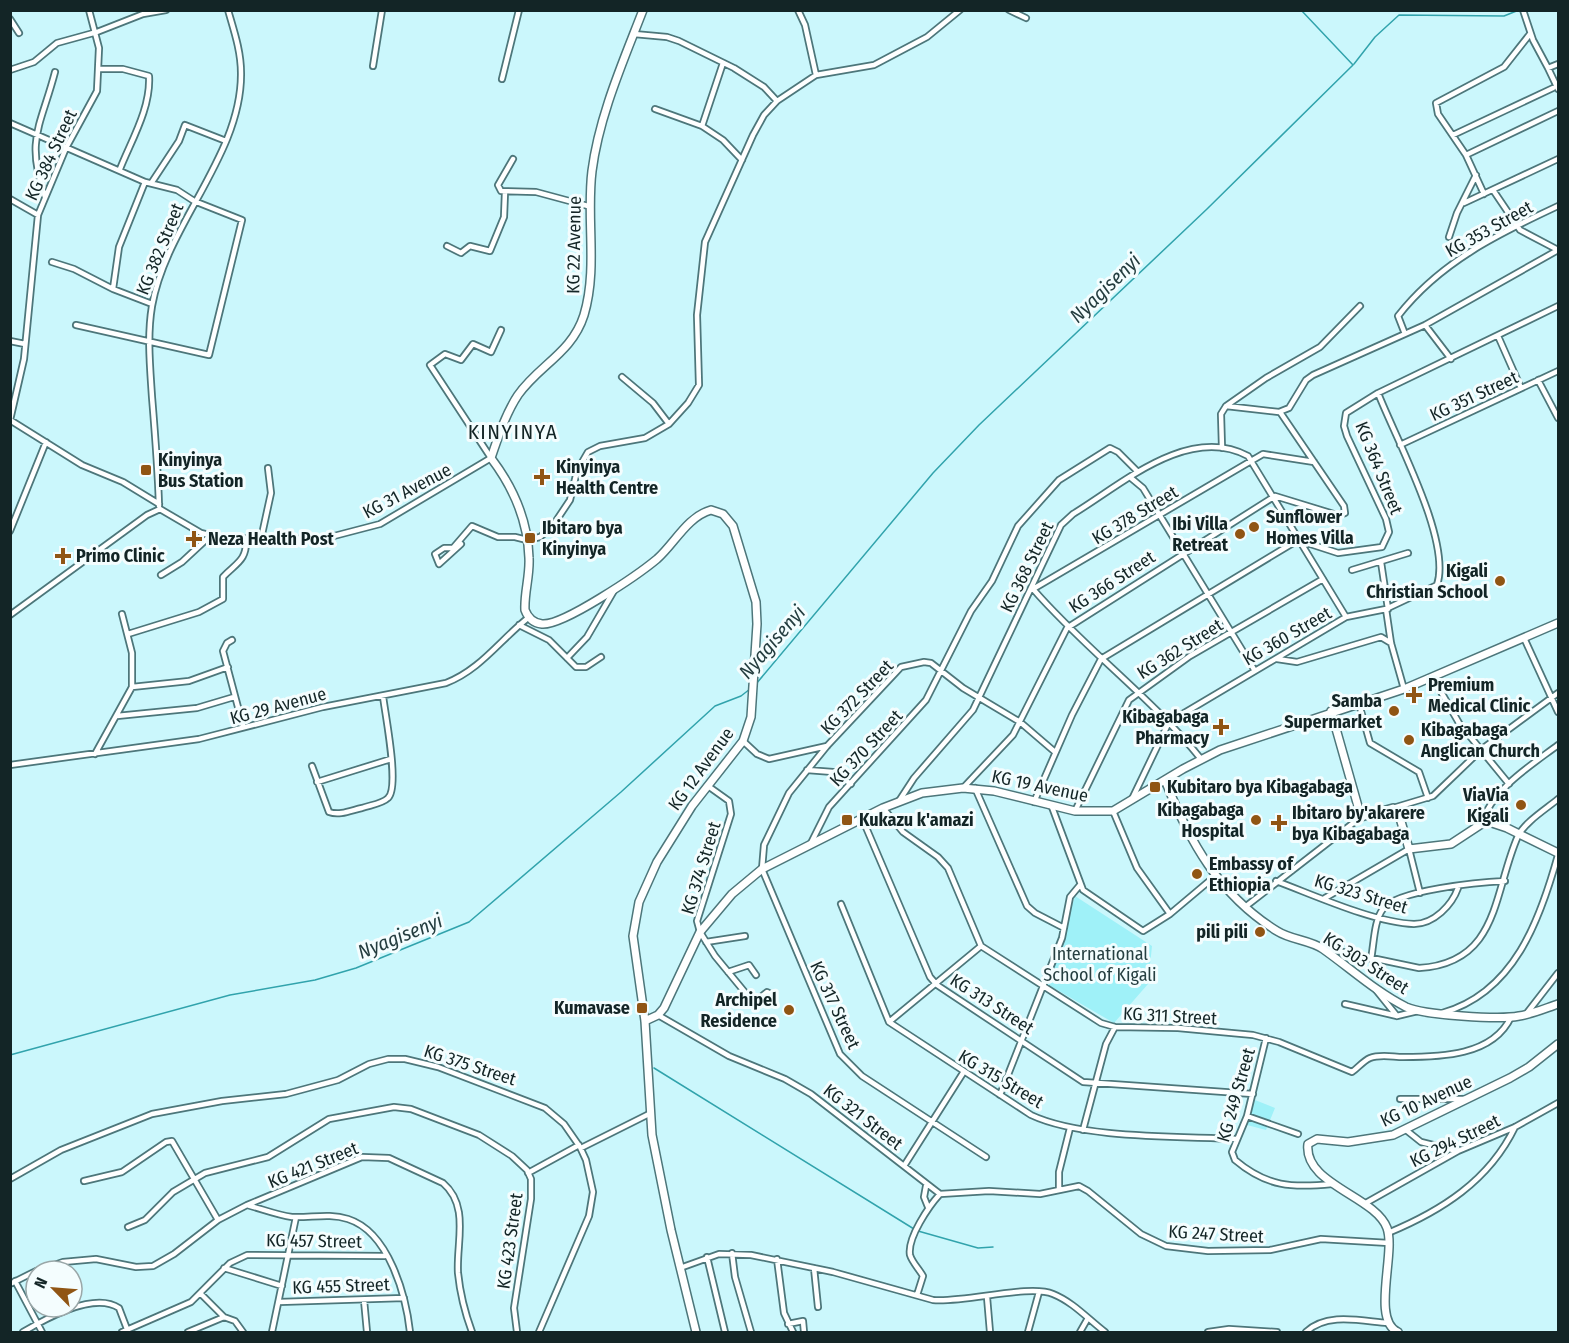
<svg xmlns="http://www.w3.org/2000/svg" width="1569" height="1343" font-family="'Fira Sans Condensed',sans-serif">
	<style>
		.green { fill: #9ff1f8 }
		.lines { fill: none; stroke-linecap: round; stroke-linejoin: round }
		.stream { stroke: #31a3ac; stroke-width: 1.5 }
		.street-casing { stroke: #4d767a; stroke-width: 8 }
		.secondary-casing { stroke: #4d767a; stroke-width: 10 }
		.street { stroke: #fff; stroke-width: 4.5 }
		.secondary { stroke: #fff; stroke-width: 7 }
		.poi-dot { fill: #905514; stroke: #f4fdfe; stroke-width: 2 }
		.labels { text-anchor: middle; stroke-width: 6; stroke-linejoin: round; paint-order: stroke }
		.street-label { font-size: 18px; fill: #132526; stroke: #f4fdfe }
		.poi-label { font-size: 18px; font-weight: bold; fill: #132526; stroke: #f4fdfe; text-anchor: start }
		.park-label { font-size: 18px; fill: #263f41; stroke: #f4fdfe }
		.water-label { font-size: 20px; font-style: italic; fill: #243d3f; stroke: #f4fdfe }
		.quarter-label { font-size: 21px; letter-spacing: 1.5px; fill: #132526; stroke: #f4fdfe }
	</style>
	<rect width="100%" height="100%" fill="#cbf7fc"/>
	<path class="green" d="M1075,896L1152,946L1148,984L1114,1023L1047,984Z
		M1255,1100L1275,1108L1266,1130L1247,1125Z"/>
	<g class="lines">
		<path class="stream" d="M1354,64L1375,37L1399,15L1504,16L1519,10
			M756,684L933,473L979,425L1207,209L1353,65L1301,10
			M10,1055L230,995L315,980L356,968L469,922L621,792L715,706L741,696L750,689
			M654,1068L914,1229
			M918,1231L978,1248L993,1247"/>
		<defs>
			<path id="street" d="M89,10L99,48L97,91L66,148L38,215L24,359L10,420L82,465L123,482L159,504
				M798,10L805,25L816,75
				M1009,10L1026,18
				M1523,10L1533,40L1548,68L1558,64
				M10,19L19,33
				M634,34L667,37L679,41L734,68L764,87L777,101
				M373,66L382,10
				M1548,68L1558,89
				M100,69H123L149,76C151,108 131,141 120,169
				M10,70L34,62L57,43L97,32L143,14L166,10
				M502,79L519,10
				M655,109L702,126L723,140L742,160
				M10,123L145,182L177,190L194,201L242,220L209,355L76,325
				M702,126L723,63
				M1453,135L1553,88
				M1466,155L1558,111
				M513,159L498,185L501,191L536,192L588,206
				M145,182L119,247L113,289L152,304
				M152,182L179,141L185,125L226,141
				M1493,190L1520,230L1558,250
				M1484,194L1466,155L1438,114L1436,103L1504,67L1530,34
				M45,197C25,139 41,126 55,72
				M10,199L38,215
				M1464,203L1558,159
				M1449,237L1457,213L1476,175
				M447,246L461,253L470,246L490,251L504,217L505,192
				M52,262L74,269L113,289
				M1425,325L1451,359
				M1405,334L1398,316C1440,262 1498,234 1558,206
				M1498,336L1521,388
				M10,341L25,344
				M622,377L653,403L669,424
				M1538,380L1558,418
				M1226,406L1266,378L1320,347L1360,306
				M1400,445L1558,371
				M1222,448L1221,414L1226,406L1279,412L1289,408L1306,380L1313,375L1425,325L1558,250
				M1131,478L1143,488L1255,671
				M159,506C158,470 155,433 152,397C150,366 147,336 152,306C166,225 242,155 241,73C241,51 234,31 228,10
				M160,509L201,533L221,538L312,539L334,536L380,524L491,458L430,365L445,354L461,360L473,344L491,352L501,330
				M10,531L46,442
				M261,539L271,493L268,468
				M461,544L439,564L435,554L444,548H453L472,526L498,537H515L527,540L540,537L552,527L570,500L577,471L588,452L600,446L645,438L669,424L688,403L699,385L697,315L705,242L753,135L764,115L777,101L816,75L874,65L927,37L960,10
				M1381,562L1388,609
				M1352,570L1408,553
				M161,575L182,562L210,536
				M1386,609L1391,643L1404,689
				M10,615L147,515L160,509
				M519,625L549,640L576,667H586L601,657
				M128,634L199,612L223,599V577C236,563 247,561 246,539
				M1524,638L1558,712
				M232,640L227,643L223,651L243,726
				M567,658L587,637L615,589
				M1277,659L1297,662L1381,637L1391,643
				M1433,678L1459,723L1509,784
				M132,687L189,681L228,667
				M1359,704L1370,743L1419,772L1428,798
				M117,716L197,708L234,697
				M743,741L757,754L769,759L827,746
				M95,754L132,687V653L122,614
				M1201,759C1151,697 1085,649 1033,589L1263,454L1314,462
				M10,765L199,739L323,707L446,683C480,670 500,640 528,618
				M312,766L329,812C340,816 352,810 362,808C370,805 382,804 388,798C400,787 385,714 383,696
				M807,770L833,772L851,784
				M317,782L391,759
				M708,786L729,801L731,814L697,921L700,932L715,956L748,996L756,1001L767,992L773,995
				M963,788L1013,735L1067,628L1275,496L1337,515L1345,513L1344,506L1280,412
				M975,788L1027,906L1035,913L1064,928
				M1132,799L1169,722L1346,617L1386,609L1437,585C1452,541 1395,437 1378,393
				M899,801L914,778L973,710L1061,525L1073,514C1121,485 1188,424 1248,456L1346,617
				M1034,802L1072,715L1101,659L1298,540L1338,553L1382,547L1389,532L1386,519L1347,436L1344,426L1346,413L1378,393L1558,306
				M1052,807L1083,890L1143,931L1170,914L1214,877
				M883,808L903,832L938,857L948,868L981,946L1101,1023L1115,1027L1178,1028L1253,1035L1279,1042L1352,1072C1358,1068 1363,1061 1370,1058C1380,1054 1393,1057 1403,1057C1440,1057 1493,1056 1511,1017
				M1393,808L1433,796L1482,749L1558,693
				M1075,811L1129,700L1190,656L1323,579
				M1113,811L1137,868L1170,914
				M862,818L930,977L937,985L1083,1082L1253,1094
				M1481,823C1494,788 1530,766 1558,745
				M811,843L829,807L926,700L971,611L992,581L1018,526L1059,480L1110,448L1118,452L1138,472
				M1276,881C1314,895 1375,923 1414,924C1434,924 1452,905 1458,888
				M1325,898L1409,849L1420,893
				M841,904L889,1022L1031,1115C1082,1139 1179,1136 1237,1139
				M1245,907L1361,817
				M706,942L745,936
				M1324,948L1419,968C1500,963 1493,892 1518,836C1525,822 1546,809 1558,799
				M1371,959C1374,944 1374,920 1383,909C1396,890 1481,882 1505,881
				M728,972L749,965L756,975
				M1376,990L1397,1016
				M1345,1004L1397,1016L1418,1011
				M1442,1013C1514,993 1540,920 1558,855
				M1527,1013L1558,973
				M658,1015L729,1056L785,1079L811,1094L940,1194L989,1191L1040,1194L1079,1186L1088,1191L1141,1234L1166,1246L1208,1251L1270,1250L1321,1239L1389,1243
				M889,1022L981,946
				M1266,1038L1247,1116L1232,1152L1235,1160C1267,1187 1292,1188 1332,1184
				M1000,1095L1062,938L1070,897L1080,885
				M1400,1099H1465
				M1247,1116L1298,1134
				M1083,1130L1106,1044L1115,1027
				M1406,1130L1421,1142L1457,1151
				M581,1148L649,1114
				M986,1157L862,1076L840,1054L762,869L764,845L789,793L827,746L901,667L924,662L931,663L963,688L1020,722L1055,752
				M904,1166L963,1073
				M528,1173L579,1145
				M10,1179L61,1150L152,1114L222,1101L286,1094L338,1080L369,1064L388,1059H405L438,1067L545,1108L564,1124L580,1147L586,1160L593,1192L589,1216L539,1332
				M84,1181L122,1172L166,1142L172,1141L218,1220
				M926,1186L924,1197L928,1207
				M1059,1189V1172L1070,1128
				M1364,1204L1458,1151L1515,1127L1558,1103
				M247,1205L362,1157L389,1158L443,1183C470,1206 456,1243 458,1273C460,1293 465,1313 472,1332
				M128,1227L145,1220L173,1192L205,1173L268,1157L329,1119L394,1107L411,1109L479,1135L512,1156L527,1170L531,1179V1199L514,1308L517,1332
				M1388,1233C1441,1211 1489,1181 1515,1127
				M732,1253L735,1277L751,1332
				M707,1257L725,1332
				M777,1259L784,1313L793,1332
				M224,1268L282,1286
				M680,1268L719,1254L751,1255L833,1272L933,1300C965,1303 1029,1284 1053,1294C1073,1302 1088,1319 1105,1332
				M814,1268L818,1307
				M37,1271L63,1262L96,1259L136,1267L153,1266L174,1254L218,1220L247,1205C262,1209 277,1215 292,1217C311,1218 329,1213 348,1219C389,1232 406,1296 410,1332
				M15,1281L42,1332
				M10,1284L36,1271
				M201,1294L224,1317L235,1321L243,1332
				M917,1295L923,1276C919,1269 912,1262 910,1255C907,1238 929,1206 940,1194
				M987,1297L990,1332
				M364,1300L367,1332
				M279,1302L404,1298
				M788,1324L803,1321L804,1332
				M23,1332C45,1319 94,1291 119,1308L127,1329
				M122,1332L191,1302L230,1263L247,1255L385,1256
				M188,1332L224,1317
				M272,1332L296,1217
				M1028,1332L1039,1292
				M1080,1332L1088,1318
				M1208,1332L1229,1329L1277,1332
				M1306,1332C1327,1312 1361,1321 1388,1323"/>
			<path id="secondary" d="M643,10C623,62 599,116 592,171C586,219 598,268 584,315C572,353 539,365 518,395C506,413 498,437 491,458C513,487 528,522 529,558C530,576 524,593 525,610C528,618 533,623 542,624C563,626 639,574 657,559C675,543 687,517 711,510L723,514L733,526L756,602L757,624L751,717L743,741L692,806L657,862L639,902L633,936L645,1021L652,1135L671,1230L696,1332
				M1331,711L1361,817L1393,808L1400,818L1409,849L1451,844L1486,821L1507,828L1558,853
				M1165,780C1189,841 1219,895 1277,931C1291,940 1310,940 1323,949C1350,968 1376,992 1406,1007C1423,1015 1500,1020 1519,1016C1533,1014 1546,1008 1558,1004
				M645,1021L658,1015L664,1008L700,932L732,894L762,869L883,808L922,793L963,788L994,791L1075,811H1113L1183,769L1220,750L1404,689L1558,623
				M1398,1332C1371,1320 1396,1253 1387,1228C1375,1196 1303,1184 1308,1144L1317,1139L1348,1142L1393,1135L1510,1078L1529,1067L1558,1044"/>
		</defs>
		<use href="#street" class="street-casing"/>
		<use href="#secondary" class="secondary-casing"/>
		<use href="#street" class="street"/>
		<use href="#secondary" class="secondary"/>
	</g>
	<g class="poi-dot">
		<rect x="140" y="464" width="12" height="12" rx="3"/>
		<path d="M539 468h6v6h6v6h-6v6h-6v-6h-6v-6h6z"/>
		<circle cx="1254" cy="527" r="6"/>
		<circle cx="1240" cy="534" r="6"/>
		<rect x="524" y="532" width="12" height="12" rx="3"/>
		<path d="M191 530h6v6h6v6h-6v6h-6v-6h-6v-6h6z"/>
		<path d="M60 547h6v6h6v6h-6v6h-6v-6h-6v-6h6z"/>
		<circle cx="1500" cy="581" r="6"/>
		<path d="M1411 686h6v6h6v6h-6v6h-6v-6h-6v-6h6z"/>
		<circle cx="1394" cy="711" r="6"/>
		<path d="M1218 718h6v6h6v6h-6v6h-6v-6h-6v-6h6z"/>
		<circle cx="1409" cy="740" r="6"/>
		<rect x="1149" y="781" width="12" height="12" rx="3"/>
		<circle cx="1521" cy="805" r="6"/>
		<rect x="841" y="814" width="12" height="12" rx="3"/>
		<circle cx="1256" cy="820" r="6"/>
		<path d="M1276 814h6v6h6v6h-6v6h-6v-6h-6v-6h6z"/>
		<circle cx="1197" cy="874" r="6"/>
		<circle cx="1260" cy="932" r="6"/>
		<rect x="636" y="1002" width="12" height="12" rx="3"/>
		<circle cx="789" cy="1010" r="6"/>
	</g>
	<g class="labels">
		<g class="street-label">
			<text transform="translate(51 155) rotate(-65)" y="6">KG 384 Street</text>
			<text transform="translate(1489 229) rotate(-29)" y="6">KG 353 Street</text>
			<text transform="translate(574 245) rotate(-89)" y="6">KG 22 Avenue</text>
			<text transform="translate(160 249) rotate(-68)" y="6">KG 382 Street</text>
			<text transform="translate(1474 396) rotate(-25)" y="6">KG 351 Street</text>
			<text transform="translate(1379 468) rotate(68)" y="6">KG 364 Street</text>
			<text transform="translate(407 491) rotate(-28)" y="6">KG 31 Avenue</text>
			<text transform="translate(1135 515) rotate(-31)" y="6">KG 378 Street</text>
			<text transform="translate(1027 567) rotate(-64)" y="6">KG 368 Street</text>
			<text transform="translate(1112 582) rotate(-33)" y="6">KG 366 Street</text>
			<text transform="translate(1287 636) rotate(-30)" y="6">KG 360 Street</text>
			<text transform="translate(1180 649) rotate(-32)" y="6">KG 362 Street</text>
			<text transform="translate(857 697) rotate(-46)" y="6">KG 372 Street</text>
			<text transform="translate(278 706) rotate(-15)" y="6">KG 29 Avenue</text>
			<text transform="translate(866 748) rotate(-47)" y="6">KG 370 Street</text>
			<text transform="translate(701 769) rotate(-54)" y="6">KG 12 Avenue</text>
			<text transform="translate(1040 786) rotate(12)" y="6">KG 19 Avenue</text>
			<text transform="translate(701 868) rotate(-73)" y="6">KG 374 Street</text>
			<text transform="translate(1361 894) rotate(17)" y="6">KG 323 Street</text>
			<text transform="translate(1366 963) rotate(33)" y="6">KG 303 Street</text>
			<text transform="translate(992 1004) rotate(33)" y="6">KG 313 Street</text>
			<text transform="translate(835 1005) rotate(65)" y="6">KG 317 Street</text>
			<text transform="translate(1170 1016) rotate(3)" y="6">KG 311 Street</text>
			<text transform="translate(470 1065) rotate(18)" y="6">KG 375 Street</text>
			<text transform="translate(1001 1079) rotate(31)" y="6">KG 315 Street</text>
			<text transform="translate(1236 1095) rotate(-74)" y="6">KG 249 Street</text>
			<text transform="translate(1426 1101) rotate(-25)" y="6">KG 10 Avenue</text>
			<text transform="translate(863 1117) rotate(38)" y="6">KG 321 Street</text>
			<text transform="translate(1455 1141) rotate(-26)" y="6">KG 294 Street</text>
			<text transform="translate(313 1165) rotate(-22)" y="6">KG 421 Street</text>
			<text transform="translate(1216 1234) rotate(3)" y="6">KG 247 Street</text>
			<text transform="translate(314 1241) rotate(1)" y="6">KG 457 Street</text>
			<text transform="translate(510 1241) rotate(-82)" y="6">KG 423 Street</text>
			<text transform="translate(341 1286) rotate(-2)" y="6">KG 455 Street</text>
		</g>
		<g class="poi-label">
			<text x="158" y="466">Kinyinya<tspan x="158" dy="21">Bus Station</tspan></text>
			<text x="556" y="473">Kinyinya<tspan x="556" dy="21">Health Centre</tspan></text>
			<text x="1266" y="523">Sunflower<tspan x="1266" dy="21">Homes Villa</tspan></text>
			<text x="1228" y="530" text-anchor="end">Ibi Villa<tspan x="1228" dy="21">Retreat</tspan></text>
			<text x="542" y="534">Ibitaro bya<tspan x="542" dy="21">Kinyinya</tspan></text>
			<text x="208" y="545">Neza Health Post</text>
			<text x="76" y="562">Primo Clinic</text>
			<text x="1488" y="577" text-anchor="end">Kigali<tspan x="1488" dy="21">Christian School</tspan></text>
			<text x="1428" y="691">Premium<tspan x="1428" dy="21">Medical Clinic</tspan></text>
			<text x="1382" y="707" text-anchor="end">Samba<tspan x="1382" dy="21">Supermarket</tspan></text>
			<text x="1209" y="723" text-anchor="end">Kibagabaga<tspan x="1209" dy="21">Pharmacy</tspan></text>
			<text x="1421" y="736">Kibagabaga<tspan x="1421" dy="21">Anglican Church</tspan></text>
			<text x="1167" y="793">Kubitaro bya Kibagabaga</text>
			<text x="1509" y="801" text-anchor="end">ViaVia<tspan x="1509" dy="21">Kigali</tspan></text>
			<text x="1244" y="816" text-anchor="end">Kibagabaga<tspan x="1244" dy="21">Hospital</tspan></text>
			<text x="1292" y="819">Ibitaro by'akarere<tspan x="1292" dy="21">bya Kibagabaga</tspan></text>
			<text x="859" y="826">Kukazu k'amazi</text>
			<text x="1209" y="870">Embassy of<tspan x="1209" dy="21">Ethiopia</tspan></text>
			<text x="1248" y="938" text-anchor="end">pili pili</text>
			<text x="777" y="1006" text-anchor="end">Archipel<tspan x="777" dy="21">Residence</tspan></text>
			<text x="630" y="1014" text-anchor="end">Kumavase</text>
		</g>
		<g class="park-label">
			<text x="1100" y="960">International<tspan x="1100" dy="21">School of Kigali</tspan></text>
		</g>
		<g class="water-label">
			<text transform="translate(1105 288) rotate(-44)" y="7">Nyagisenyi</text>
			<text transform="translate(772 642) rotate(-49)" y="7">Nyagisenyi</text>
			<text transform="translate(400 936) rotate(-22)" y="7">Nyagisenyi</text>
		</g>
		<g class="quarter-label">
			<text x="513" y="439">KINYINYA</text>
		</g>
	</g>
	<rect width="1569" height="1343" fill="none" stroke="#132526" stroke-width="24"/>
	<g transform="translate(54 1289) rotate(295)"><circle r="28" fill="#f4fdfe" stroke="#9aa7a8" stroke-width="1.5"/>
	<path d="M0-4.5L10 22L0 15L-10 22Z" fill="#905514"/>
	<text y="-9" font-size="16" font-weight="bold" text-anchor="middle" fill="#132526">N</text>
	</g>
</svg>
